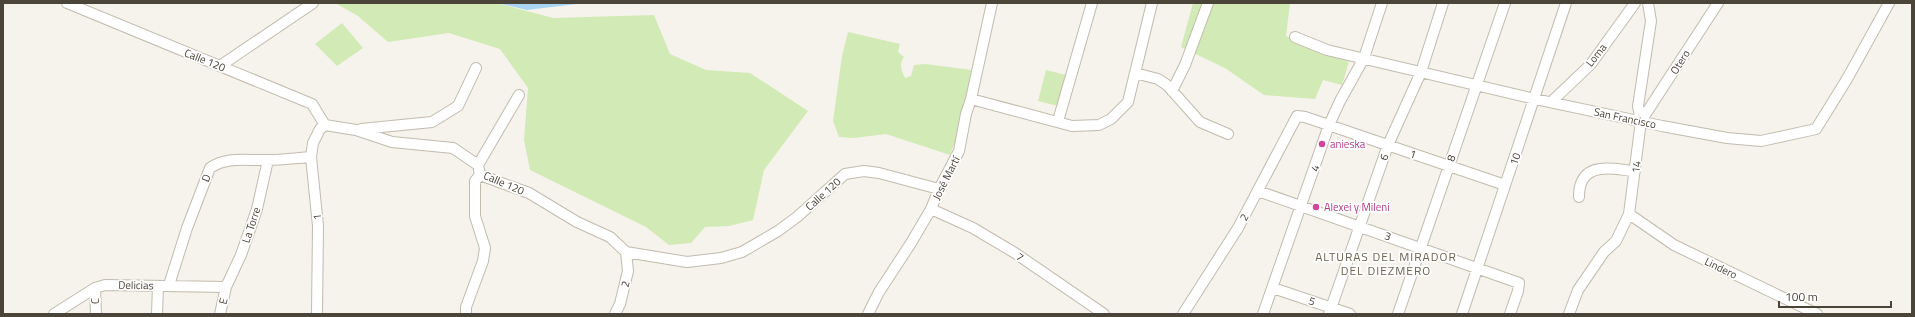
<svg xmlns="http://www.w3.org/2000/svg" width="1915" height="317" font-family="'Titillium Web',sans-serif">
	<style>
		.green { fill: #d2eab5 }
		.water { fill: #a9d4f2 }
		.lines { fill: none; stroke-linecap: round; stroke-linejoin: round }
		.minor-casing { stroke: #c2bbae; stroke-width: 12 }
		.minor { stroke: #fff; stroke-width: 10 }
		.hotel-dot { fill: #d1479c; stroke: #fff; stroke-width: 1.5 }
		.labels { text-anchor: middle; stroke-width: 3.5; stroke-linejoin: round; paint-order: stroke }
		.street-label { font-size: 11px; fill: #4b4439; stroke: #fff }
		.hotel-label { font-size: 11px; fill: #b23c85; stroke: #fff; text-anchor: start }
		.neighbourhood-label { font-size: 12px; letter-spacing: 1px; fill: #6e6250; stroke: #fff }
	</style>
	<rect width="100%" height="100%" fill="#f6f3ec"/>
	<path class="green" d="M335,3H497L553,18L654,15L670,54L706,70L750,73L808,111L764,170L753,220L729,226L705,227L691,243L669,245L646,227L530,170L524,140L528,88L500,49L449,33L388,42L358,16Z
		M1193,3H1290L1286,36L1349,62L1342,85L1323,80L1315,99L1264,95L1225,68L1181,47Z
		M342,23L363,48L337,66L315,44Z
		M848,32L900,44L898,52L904,57C899,64 901,70 905,78L911,76L914,65L925,64L972,70L966,114L950,155L886,134L854,138L839,137L833,121L842,56Z
		M1046,70L1066,75L1058,106L1038,101Z"/>
	<path class="water" d="M497,3H585L527,10Z"/>
	<g class="lines">
		<defs>
			<path id="minor" d="M67,3L312,104L325,125L356,130L392,142L453,148L478,165L480,175L529,193L577,222L610,237L626,252L687,262L721,258L742,252L778,231L797,217L845,174L864,171L879,173L939,189
				M1295,37L1327,50L1535,99L1662,126L1727,138L1761,141L1816,129L1847,79L1889,3
				M220,66L313,3
				M1135,73L1158,79L1167,85L1200,122L1228,134
				M1172,91L1185,65L1208,3
				M971,99L1072,126L1099,125L1111,119L1128,102L1152,3
				M1551,102L1591,64L1635,3
				M1058,121L1092,3
				M1641,121L1718,3
				M361,129L432,122L458,106L476,68
				M478,165L519,95
				M1258,191L1519,283L1518,291L1510,314
				M1579,197C1579,192 1580,185 1582,181C1591,162 1618,170 1635,171
				M931,209L973,228L1015,253L1104,314
				M1629,214L1674,245L1817,314
				M169,285L187,228L210,168C227,156 247,161 267,160C282,160 297,158 311,157
				M95,288L96,314
				M1273,288L1350,314
				M54,314L95,288L105,285L226,287
				M157,314L158,286
				M220,314L226,287L241,255L257,209L268,160
				M317,314L318,226L311,157L313,143L320,129L325,125
				M466,314V307L483,261L485,248L475,216V181L480,175
				M615,314L620,304L628,271L626,252
				M868,314L879,292L911,243L931,209L939,189L959,151L966,114L971,99L992,3
				M1183,314L1238,228L1297,116L1305,117L1505,185
				M1263,314L1329,125L1340,101L1364,58L1382,3
				M1329,314L1388,145L1421,72L1443,3
				M1398,314L1505,3
				M1462,314L1566,3
				M1569,314L1578,290L1604,252L1616,241L1629,214L1641,121L1638,106L1651,21L1648,3"/>
		</defs>
		<use href="#minor" class="minor-casing"/>
		<use href="#minor" class="minor"/>
	</g>
	<g class="hotel-dot">
		<circle cx="1322" cy="144" r="4"/>
		<circle cx="1316" cy="207" r="4"/>
	</g>
	<g class="labels">
		<g class="street-label">
			<text transform="translate(1596 55) rotate(-52)" y="4">Loma</text>
			<text transform="translate(205 60) rotate(22)" y="4">Calle 120</text>
			<text transform="translate(1680 62) rotate(-57)" y="4">Otero</text>
			<text transform="translate(1625 118) rotate(12)" y="4">San Francisco</text>
			<text transform="translate(1413 154) rotate(19)" y="4">1</text>
			<text transform="translate(1384 157) rotate(-71)" y="4">6</text>
			<text transform="translate(1451 158) rotate(-71)" y="4">8</text>
			<text transform="translate(1515 159) rotate(-71)" y="4">10</text>
			<text transform="translate(1636 167) rotate(-83)" y="4">14</text>
			<text transform="translate(1315 168) rotate(-71)" y="4">4</text>
			<text transform="translate(206 178) rotate(-67)" y="4">D</text>
			<text transform="translate(946 178) rotate(-63)" y="4">José Martí</text>
			<text transform="translate(504 183) rotate(23)" y="4">Calle 120</text>
			<text transform="translate(823 194) rotate(-42)" y="4">Calle 120</text>
			<text transform="translate(317 217) rotate(-95)" y="4">1</text>
			<text transform="translate(1244 217) rotate(-61)" y="4">2</text>
			<text transform="translate(251 225) rotate(-72)" y="4">La Torre</text>
			<text transform="translate(1388 236) rotate(19)" y="4">3</text>
			<text transform="translate(1020 257) rotate(34)" y="4">7</text>
			<text transform="translate(1721 268) rotate(26)" y="4">Lindero</text>
			<text transform="translate(625 284) rotate(-76)" y="4">2</text>
			<text transform="translate(136 285) rotate(1)" y="4">Delicias</text>
			<text transform="translate(95 301) rotate(-91)" y="4">C</text>
			<text transform="translate(223 301) rotate(-76)" y="4">E</text>
			<text transform="translate(1312 301) rotate(19)" y="4">5</text>
		</g>
		<g class="hotel-label">
			<text x="1330" y="148">anieska</text>
			<text x="1324" y="211">Alexei y Mileni</text>
		</g>
		<g class="neighbourhood-label">
			<text x="1386" y="261">ALTURAS DEL MIRADOR<tspan x="1386" dy="14">DEL DIEZMERO</tspan></text>
		</g>
	</g>
	<rect width="1915" height="317" fill="none" stroke="#4b4439" stroke-width="8"/>
	<path d="M1779 301v6h112v-6" fill="none" stroke="#4b4439" stroke-width="2"/>
	<text x="1785" y="301" font-size="12" fill="#4b4439" stroke="#ffffff" stroke-width="3" paint-order="stroke">100 m</text>
</svg>
